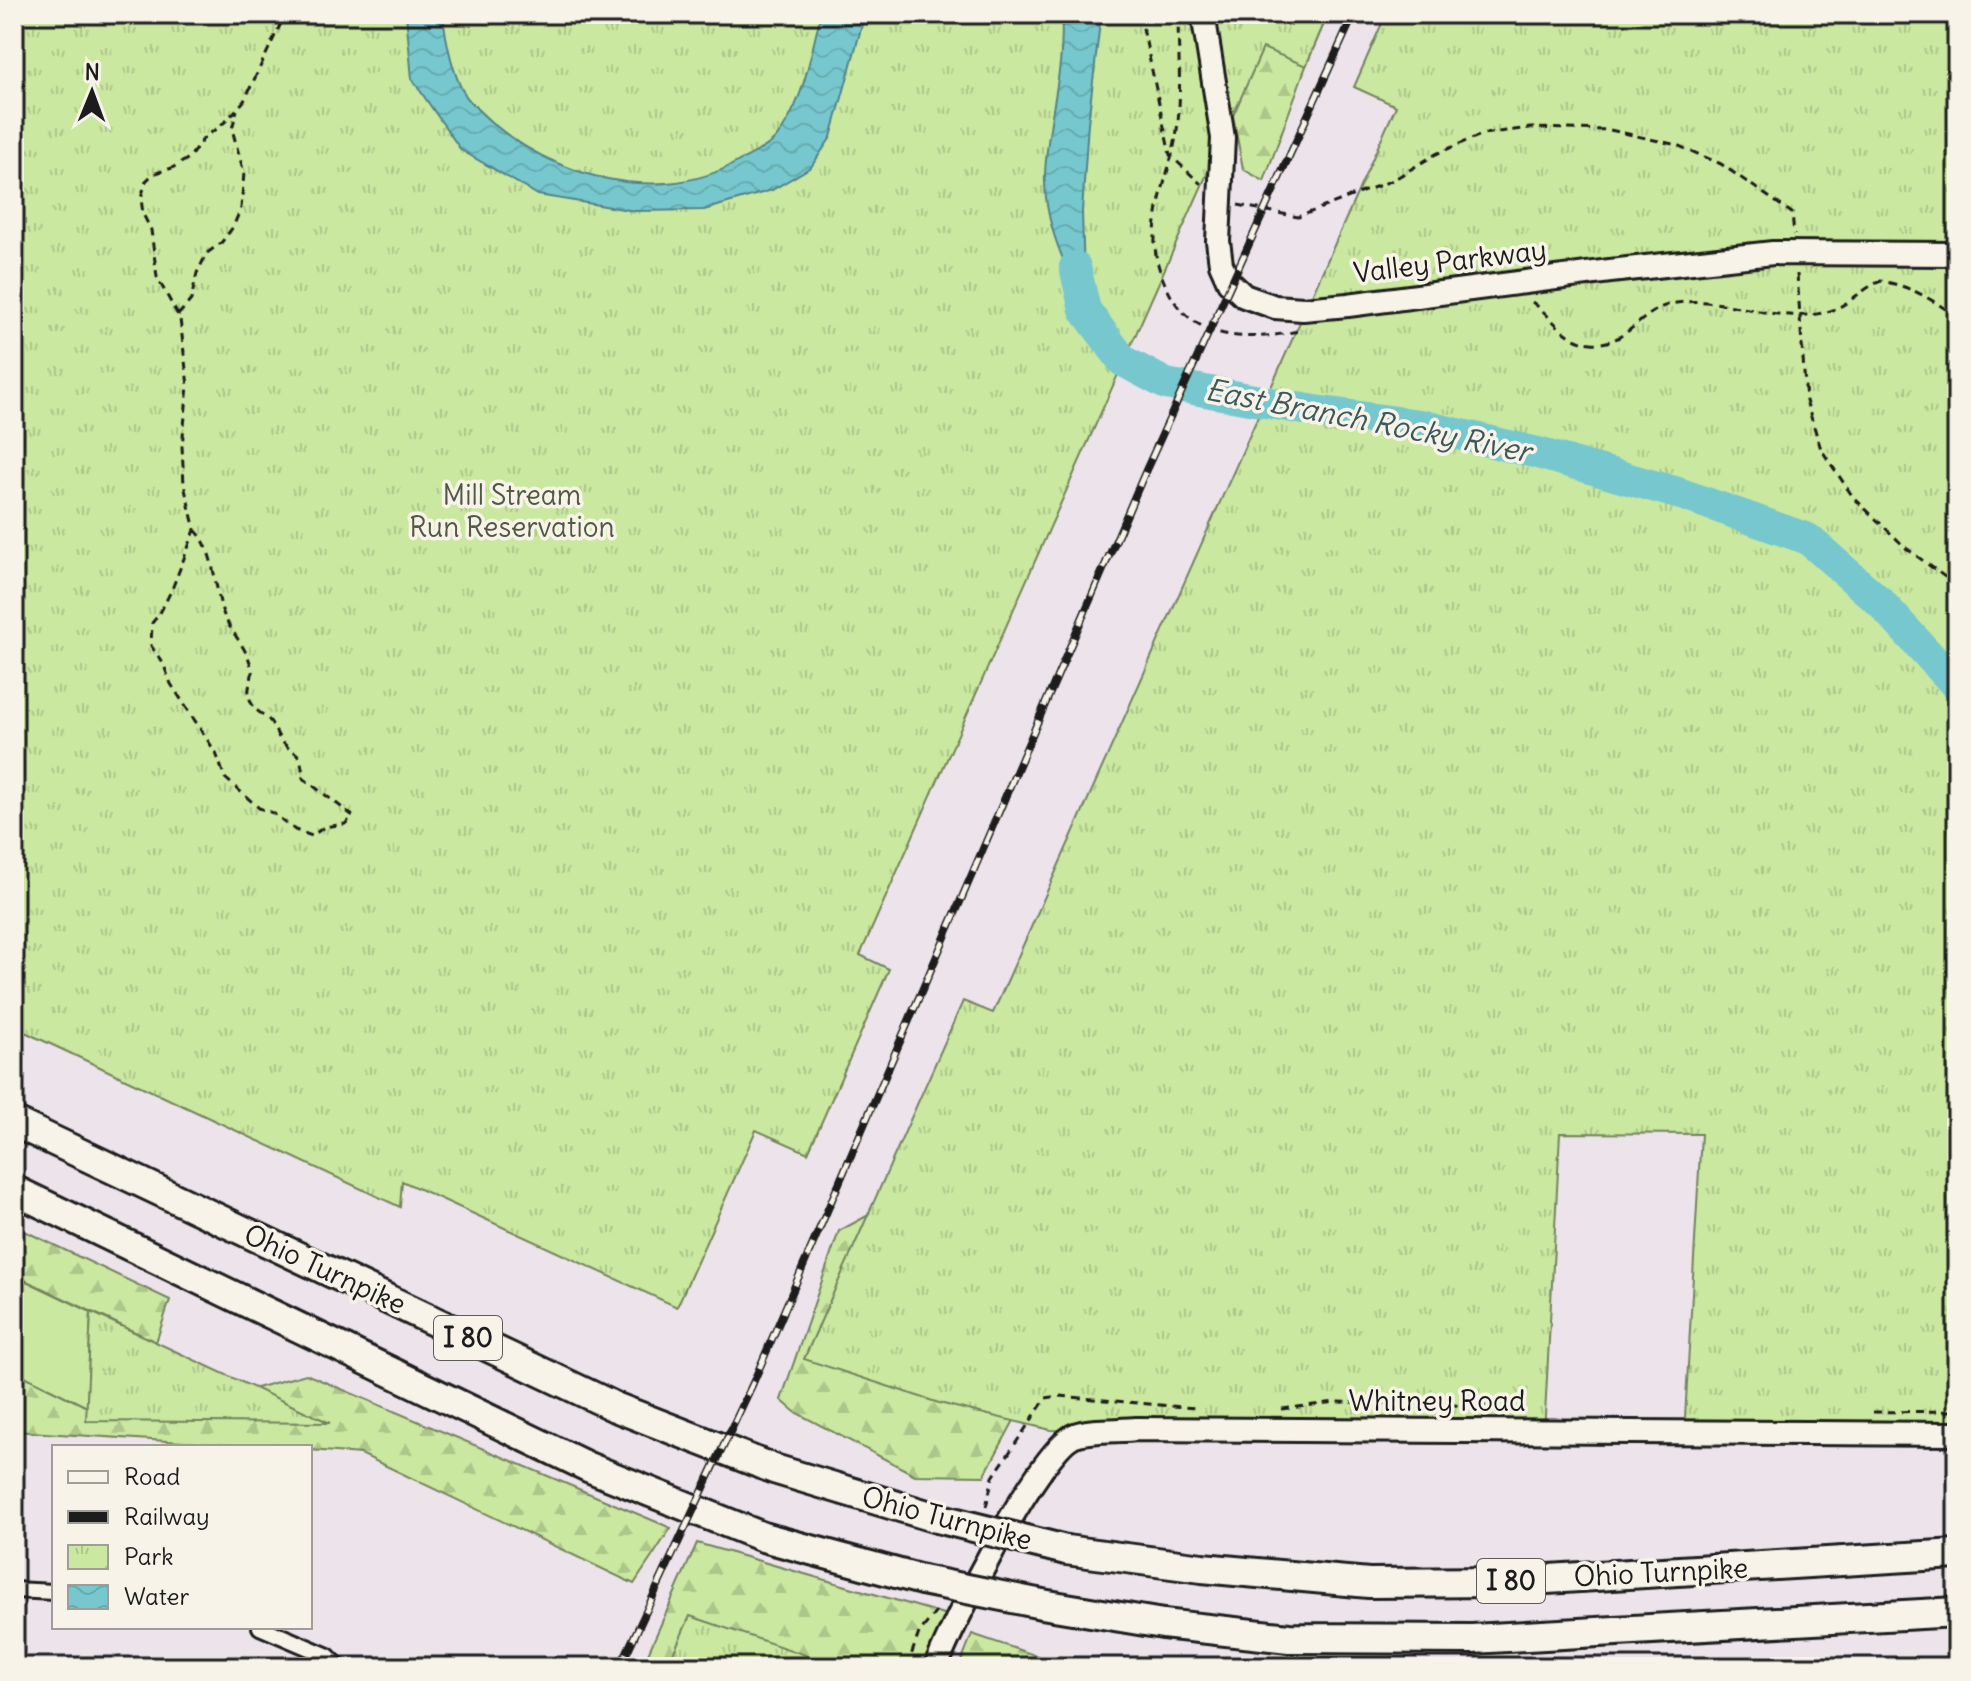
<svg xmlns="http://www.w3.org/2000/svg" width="1971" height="1681" font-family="Delius,sans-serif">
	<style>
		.grass { fill: #cae8a0; stroke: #73825e; stroke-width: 2 }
		.forest { fill: url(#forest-firs); stroke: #73825e; stroke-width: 2 }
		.park { fill: url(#park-tufts); stroke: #73825e; stroke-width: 2 }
		.water { fill: url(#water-waves); stroke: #528387; stroke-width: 2 }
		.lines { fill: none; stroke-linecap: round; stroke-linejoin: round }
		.river { stroke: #76c8ce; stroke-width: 32 }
		.street-casing { stroke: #1c1c1c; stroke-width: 20 }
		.secondary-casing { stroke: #1c1c1c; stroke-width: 28 }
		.highway-casing { stroke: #1c1c1c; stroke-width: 34 }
		.path { stroke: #1c1c1c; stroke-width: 3; stroke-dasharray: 8 6; stroke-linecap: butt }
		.street { stroke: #f7f3e8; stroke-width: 14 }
		.secondary { stroke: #f7f3e8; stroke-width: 22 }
		.highway { stroke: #f7f3e8; stroke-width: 28 }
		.rail-casing { stroke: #1c1c1c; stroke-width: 8 }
		.rail { stroke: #f7f3e8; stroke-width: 5; stroke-dasharray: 15; stroke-linecap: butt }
		.highway-bridge-casing { stroke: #1c1c1c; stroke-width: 34; stroke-linecap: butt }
		.highway-bridge { stroke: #f7f3e8; stroke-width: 28 }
		.labels { text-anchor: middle; stroke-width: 7; stroke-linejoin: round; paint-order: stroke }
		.shield { fill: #f7f3e8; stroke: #5e5c59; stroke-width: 2 }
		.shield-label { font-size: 26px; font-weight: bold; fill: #1c1c1c }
		.street-label { font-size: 28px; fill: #1c1c1c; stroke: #f7f3e8 }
		.park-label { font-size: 28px; fill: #505944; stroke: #f7f3e8 }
		.water-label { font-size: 30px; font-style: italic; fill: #3c585a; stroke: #f7f3e8 }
	</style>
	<defs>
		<pattern id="forest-firs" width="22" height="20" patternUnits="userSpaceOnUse" patternTransform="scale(2)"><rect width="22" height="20" fill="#cae8a0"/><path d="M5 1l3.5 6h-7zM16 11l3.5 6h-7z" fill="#adc689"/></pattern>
		<pattern id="park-tufts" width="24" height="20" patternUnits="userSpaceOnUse" patternTransform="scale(2)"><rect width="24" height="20" fill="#cae8a0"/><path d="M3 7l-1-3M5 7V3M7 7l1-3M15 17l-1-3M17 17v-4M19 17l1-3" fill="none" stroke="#adc689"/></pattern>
		<pattern id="water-waves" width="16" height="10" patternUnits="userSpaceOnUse" patternTransform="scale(2)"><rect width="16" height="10" fill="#76c8ce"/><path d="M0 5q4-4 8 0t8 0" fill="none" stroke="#66abb0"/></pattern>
	</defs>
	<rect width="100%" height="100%" fill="#ede4eb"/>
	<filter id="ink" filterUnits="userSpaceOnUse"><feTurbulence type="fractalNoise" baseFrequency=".0125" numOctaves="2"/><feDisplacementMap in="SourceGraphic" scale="16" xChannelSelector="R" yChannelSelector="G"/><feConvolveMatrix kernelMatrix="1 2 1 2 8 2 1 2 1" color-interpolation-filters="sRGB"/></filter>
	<g filter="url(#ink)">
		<path class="grass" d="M14,1275L91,1312L87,1407L14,1371Z"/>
		<path class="forest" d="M1214,14H1328L1306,66L1264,181L1243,169Z
			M937,1178L1024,1402L984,1476L915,1475L795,1412L781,1400L839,1231Z
			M14,1226L170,1300L156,1342L14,1275Z
			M14,1371L87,1407V1421L224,1397L306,1374L671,1528L634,1584L361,1454L310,1450V1447H259L14,1431Z
			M697,1543L947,1615L927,1667H642Z
			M972,1634L1067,1666L1073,1667H959Z"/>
		<path class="park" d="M14,14H1328L1306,66L1263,48L860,955L889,969L808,1153L756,1130L677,1307L402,1181L400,1207L14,1027Z
			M1386,14H1957V1435L1684,1436L1701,1134L1560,1133L1544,1434L1051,1430L939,1403L804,1359L963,1001L993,1013L1396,106L1354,87Z
			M91,1312L330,1423L86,1421Z
			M690,1616L841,1667H667Z"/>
		<path class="water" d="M406,14H443C445,37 454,83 469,100C532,172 653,211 739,161C750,155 767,148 775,139C804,105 810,55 821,14H865L831,137L811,167L772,190L704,210L635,211L538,195L461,150L412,79Z
			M1061,14H1101L1088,123L1082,212L1085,310C1066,266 1043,223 1045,174C1047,120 1066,68 1061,14Z"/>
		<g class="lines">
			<path class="river" d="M1075,267L1085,310L1123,361L1166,384L1315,411L1420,425L1538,453L1681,494L1808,539L1880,602L1957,686"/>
			<defs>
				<path id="street" d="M14,1590L54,1592
					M260,1627L328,1656L339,1667"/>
				<path id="secondary" d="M1203,14L1223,138L1218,241L1221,264L1229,282L1244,296L1275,307L1303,309L1348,305L1610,271L1773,253L1957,254
					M936,1667C951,1626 1040,1448 1075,1435C1090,1429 1121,1431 1137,1429L1957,1434"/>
				<path id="highway" d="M14,1122L615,1407L774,1469L937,1518
					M14,1190L588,1467L763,1537L922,1580
					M1066,1550L1202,1568L1369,1583L1500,1582L1957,1554
					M1042,1604L1163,1624L1289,1638L1472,1639L1957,1612"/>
			</defs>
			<use href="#street" class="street-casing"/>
			<use href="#secondary" class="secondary-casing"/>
			<use href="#highway" class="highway-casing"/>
			<path class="path" d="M1140,14L1170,155L1201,184
				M1178,14C1178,52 1182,93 1177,130C1172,167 1155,199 1155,238C1154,254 1159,271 1166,286C1191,343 1250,342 1303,330
				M1238,205L1298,217L1393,180L1436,154L1483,134L1530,128L1610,130L1677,145L1721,164L1792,213L1794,235
				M1797,274L1806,401L1821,449L1853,497L1906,548L1957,586
				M1532,302C1553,317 1563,340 1591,343C1626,347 1640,311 1671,304C1722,293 1769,324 1823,313C1847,308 1860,289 1881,281C1911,286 1933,300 1957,317
				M178,315L191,300L197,273L207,253L221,243L233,227L241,208L244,173L232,129L237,110
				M195,530C213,546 215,587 222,610C229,632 249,648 252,671C253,679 247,687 249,695C251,708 258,711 267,718C274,724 275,732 280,739C296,760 300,743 303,778L353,816L345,824L324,827L312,836L295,830L273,813L259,808L225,778L216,753L171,684L163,663L151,646L152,623L160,613L172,589L195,530L184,485L182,446L188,386L180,319L157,277L151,230L143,214L141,198L146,181L153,174L172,168L189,158L203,139L226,121L244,101L281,23L335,14
				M1282,1409L1336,1402L1485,1406L1505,1411
				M1873,1412L1957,1411
				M986,1507L993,1477L1046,1398L1059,1396L1195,1408
				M907,1667L919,1633L939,1608"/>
			<use href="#street" class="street"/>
			<use href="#secondary" class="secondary"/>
			<use href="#highway" class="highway"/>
			<defs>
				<path id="rail" d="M620,1667L753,1383L1146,470L1354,14"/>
			</defs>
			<use href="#rail" class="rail-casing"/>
			<use href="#rail" class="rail"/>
			<defs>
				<path id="highway-bridge" d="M937,1518L1066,1550
					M922,1580L1042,1604"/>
			</defs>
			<use href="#highway-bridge" class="highway-bridge-casing"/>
			<use href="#highway-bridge" class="highway-bridge"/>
		</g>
	</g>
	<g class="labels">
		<g class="shield">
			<rect x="434" y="1316" width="68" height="44" rx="6"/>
			<rect x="1477" y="1559" width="68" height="44" rx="6"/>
		</g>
		<g class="shield-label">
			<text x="468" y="1347">I 80</text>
			<text x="1511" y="1590">I 80</text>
		</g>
		<g class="street-label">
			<text transform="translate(1450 261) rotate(-7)" y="10">Valley Parkway</text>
			<text transform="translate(325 1269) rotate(25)" y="10">Ohio Turnpike</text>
			<text x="1437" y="1411">Whitney Road</text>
			<text transform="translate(947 1518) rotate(15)" y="10">Ohio Turnpike</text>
			<text transform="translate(1661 1572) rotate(-3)" y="10">Ohio Turnpike</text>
		</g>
		<g class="park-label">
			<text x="512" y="505">Mill Stream<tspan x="512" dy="32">Run Reservation</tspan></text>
		</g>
		<g class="water-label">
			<text transform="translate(1368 421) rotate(11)" y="10">East Branch Rocky River</text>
		</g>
	</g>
	<rect width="1971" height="1681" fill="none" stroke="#f7f3e8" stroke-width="48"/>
	<rect x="24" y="24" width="1923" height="1633" fill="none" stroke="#1c1c1c" stroke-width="3" filter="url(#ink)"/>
	<rect x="52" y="1445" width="260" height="184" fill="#f7f3e8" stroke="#9f9d96" stroke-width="2"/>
	<rect x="68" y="1471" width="40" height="12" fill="#f7f3e8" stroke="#9f9d96" stroke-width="2"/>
	<text x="124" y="1485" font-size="24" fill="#1c1c1c">Road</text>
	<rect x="68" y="1511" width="40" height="12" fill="#1c1c1c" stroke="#9f9d96" stroke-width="2"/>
	<text x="124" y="1525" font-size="24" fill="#1c1c1c">Railway</text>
	<rect x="68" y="1545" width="40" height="24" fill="url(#park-tufts)" stroke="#9f9d96" stroke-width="2"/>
	<text x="124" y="1565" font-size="24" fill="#1c1c1c">Park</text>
	<rect x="68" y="1585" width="40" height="24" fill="url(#water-waves)" stroke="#9f9d96" stroke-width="2"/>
	<text x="124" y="1605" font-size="24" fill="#1c1c1c">Water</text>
	<g transform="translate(92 92) rotate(1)" stroke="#f7f3e8" stroke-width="6" paint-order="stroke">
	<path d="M0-6L14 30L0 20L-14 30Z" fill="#1c1c1c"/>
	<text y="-12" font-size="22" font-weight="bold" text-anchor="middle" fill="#1c1c1c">N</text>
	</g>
</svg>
